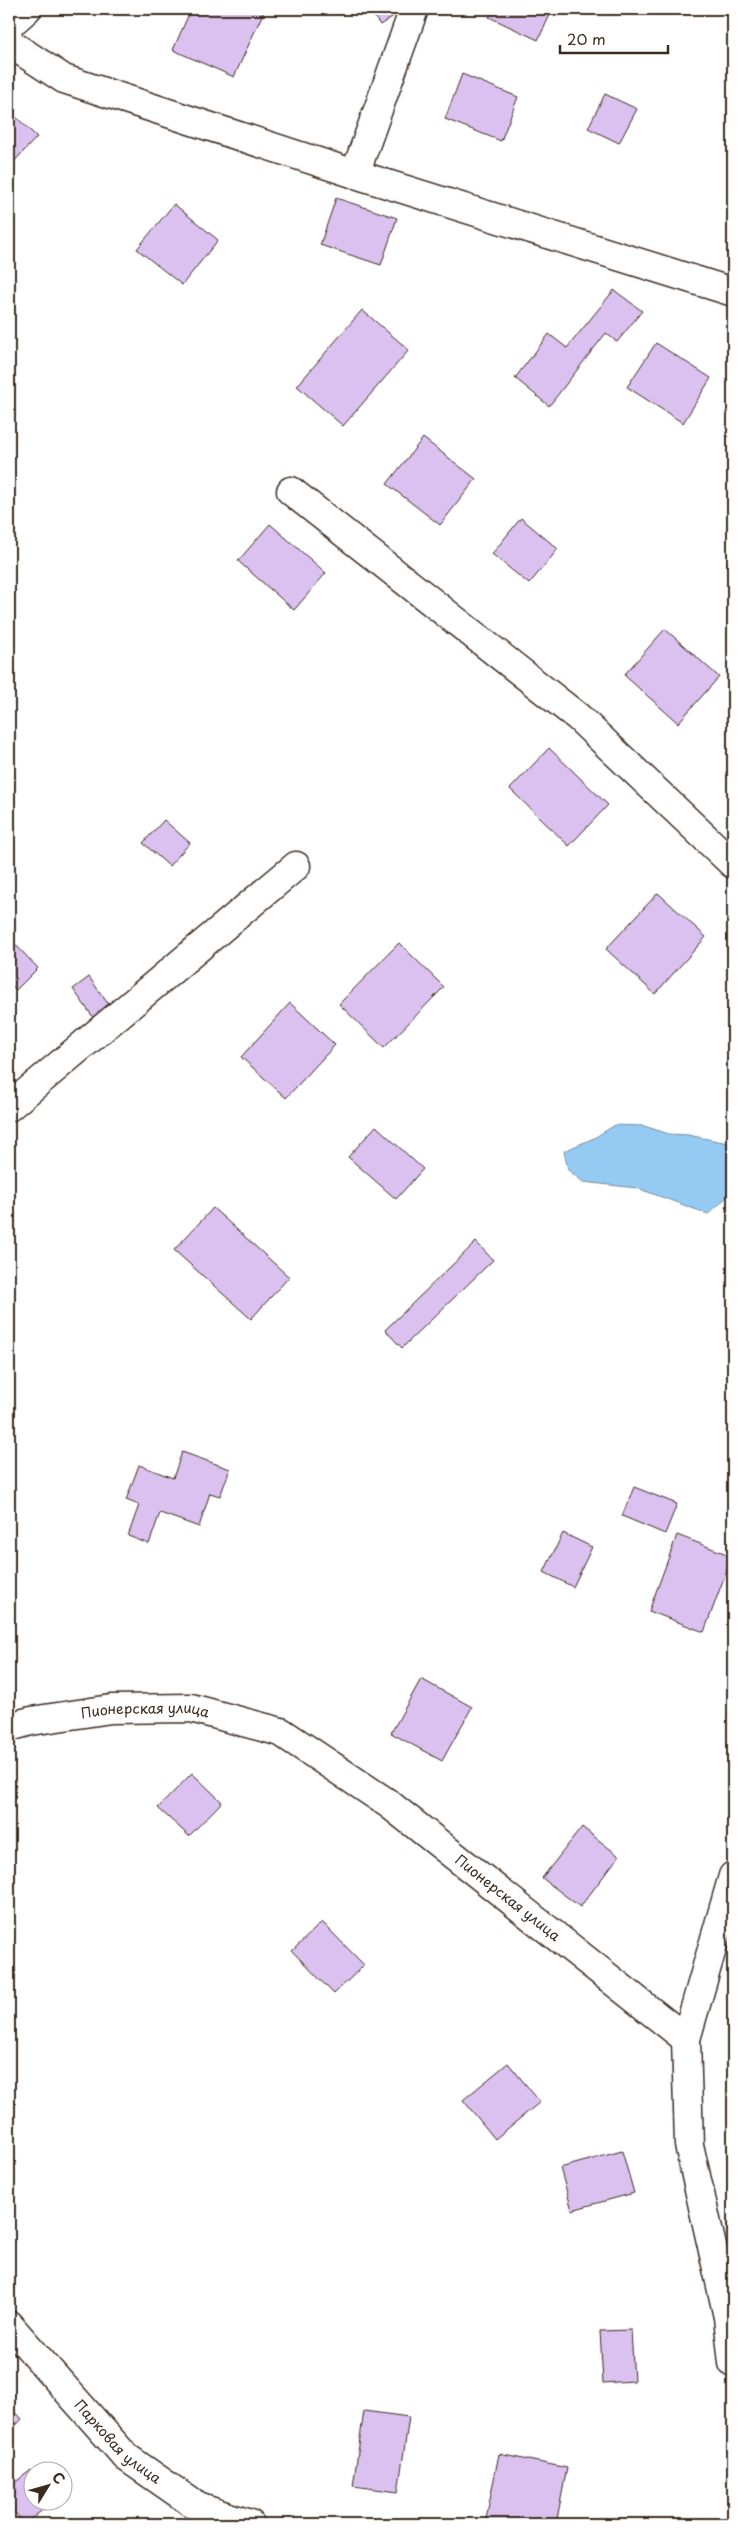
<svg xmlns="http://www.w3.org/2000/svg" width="742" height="2533" font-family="'Playpen Sans',sans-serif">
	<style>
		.water { fill: #95cbf3; stroke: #718b9e }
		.building { fill: #dbc1f0; stroke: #3b2a1e }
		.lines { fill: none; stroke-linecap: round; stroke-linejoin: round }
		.minor-casing { stroke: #3b2a1e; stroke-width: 31 }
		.minor { stroke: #fff; stroke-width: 28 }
		.labels { text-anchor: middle; stroke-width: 5; stroke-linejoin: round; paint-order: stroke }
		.street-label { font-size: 14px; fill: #3b2a1e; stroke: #fff }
	</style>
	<rect width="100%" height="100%" fill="#fff"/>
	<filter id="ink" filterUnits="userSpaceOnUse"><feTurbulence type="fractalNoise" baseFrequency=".02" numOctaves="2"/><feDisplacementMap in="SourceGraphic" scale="10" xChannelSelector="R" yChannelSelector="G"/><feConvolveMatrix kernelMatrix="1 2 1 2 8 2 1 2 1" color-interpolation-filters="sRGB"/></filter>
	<g filter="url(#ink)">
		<path class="water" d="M615,1125L644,1126L669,1134L688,1135L733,1144C733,1183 741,1188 708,1214L637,1188L583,1182L568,1170L564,1151L594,1138Z"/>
		<path class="building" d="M191,9H265L234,77L173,50Z
			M369,9H404L380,25Z
			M493,9H553L538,40L489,17Z
			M462,74L518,97L501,141L445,119Z
			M605,94L637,109L619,143L588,128Z
			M10,111L37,137L9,167V112Z
			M336,198L397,218L381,265L320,245Z
			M174,204L218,240L182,285L137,249Z
			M614,290L642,311L617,342L606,333L549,406L515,378L549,334L567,348Z
			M362,310L409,350L343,426L297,386Z
			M656,343L711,378L683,423L627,387Z
			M423,438L476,479L440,525L387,484Z
			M521,518L558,549L529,584L492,554Z
			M270,524L326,573L294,610L238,561Z
			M665,629L719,677L678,723L624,675Z
			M549,748L608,805L569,846L510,789Z
			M164,820L190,843L169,866L143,843Z
			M658,893L706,937L655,994L606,949Z
			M9,938L38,968L16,990L9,983Z
			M399,943L444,987L384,1048L339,1004Z
			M89,977L114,1012L98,1024L73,989Z
			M290,1003L335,1045L286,1098L241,1057Z
			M376,1126L423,1169L396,1199L348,1157Z
			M213,1208L289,1277L251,1319L174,1250Z
			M476,1242L493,1260L402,1348L385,1330Z
			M182,1452L230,1469L220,1496L210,1493L199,1527L160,1513L149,1544L128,1536L139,1505L126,1500L139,1465L173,1478Z
			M634,1487L677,1504L665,1534L622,1516Z
			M563,1533L592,1547L573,1587L544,1572Z
			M677,1535L732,1556L704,1632L649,1611Z
			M421,1679L472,1707L442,1761L391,1733Z
			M192,1773L222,1802L189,1836L158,1808Z
			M582,1827L619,1856L580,1907L542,1878Z
			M322,1922L364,1965L334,1994L292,1951Z
			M508,2063L540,2102L495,2139L463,2100Z
			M622,2151L634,2193L572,2210L560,2168Z
			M631,2330L634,2381L603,2383L600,2331Z
			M9,2405L22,2419L9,2433Z
			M364,2411L409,2417L398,2492L353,2486Z
			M499,2454L567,2468L556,2524H485Z
			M31,2470L32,2500H56L24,2524L9,2505V2487Z"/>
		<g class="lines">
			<defs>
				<g id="minor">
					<path d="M9,25L27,9"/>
					<path d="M9,43L64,79L355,174L733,292"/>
					<path d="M355,174L414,9"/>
					<path d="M291,491L578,717L733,864"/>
					<path d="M9,1107L296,866"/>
					<path id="s1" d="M9,1727L31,1721L111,1709L191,1708L281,1732L389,1804L686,2039"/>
					<path d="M733,1876L686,2039L689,2145L728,2317L733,2363"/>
					<path id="s2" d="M9,2325L126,2457L198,2507L250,2524"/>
				</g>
			</defs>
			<use href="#minor" class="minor-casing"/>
			<use href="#minor" class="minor"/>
		</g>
	</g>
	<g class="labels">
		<g class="street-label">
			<text dy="5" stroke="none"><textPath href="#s1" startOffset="138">Пионерская улица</textPath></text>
			<text dy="5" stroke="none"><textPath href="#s1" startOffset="558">Пионерская улица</textPath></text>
			<text dy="5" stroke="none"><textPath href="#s2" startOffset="160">Парковая улица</textPath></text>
		</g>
	</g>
	<rect width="742" height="2533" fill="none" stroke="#fff" stroke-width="30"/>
	<rect x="15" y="15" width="712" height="2503" fill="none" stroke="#3b2a1e" stroke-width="2" filter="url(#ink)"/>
	<g transform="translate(48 2486) rotate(53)"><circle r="24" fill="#ffffff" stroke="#b1aaa5"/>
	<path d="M0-4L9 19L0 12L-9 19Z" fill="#3b2a1e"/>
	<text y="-8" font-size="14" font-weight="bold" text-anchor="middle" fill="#3b2a1e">С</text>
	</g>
	<path d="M560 45v8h108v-8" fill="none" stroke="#3b2a1e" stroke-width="2.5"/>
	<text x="567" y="45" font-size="15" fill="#3b2a1e" stroke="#ffffff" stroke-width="4" paint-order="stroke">20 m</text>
</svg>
